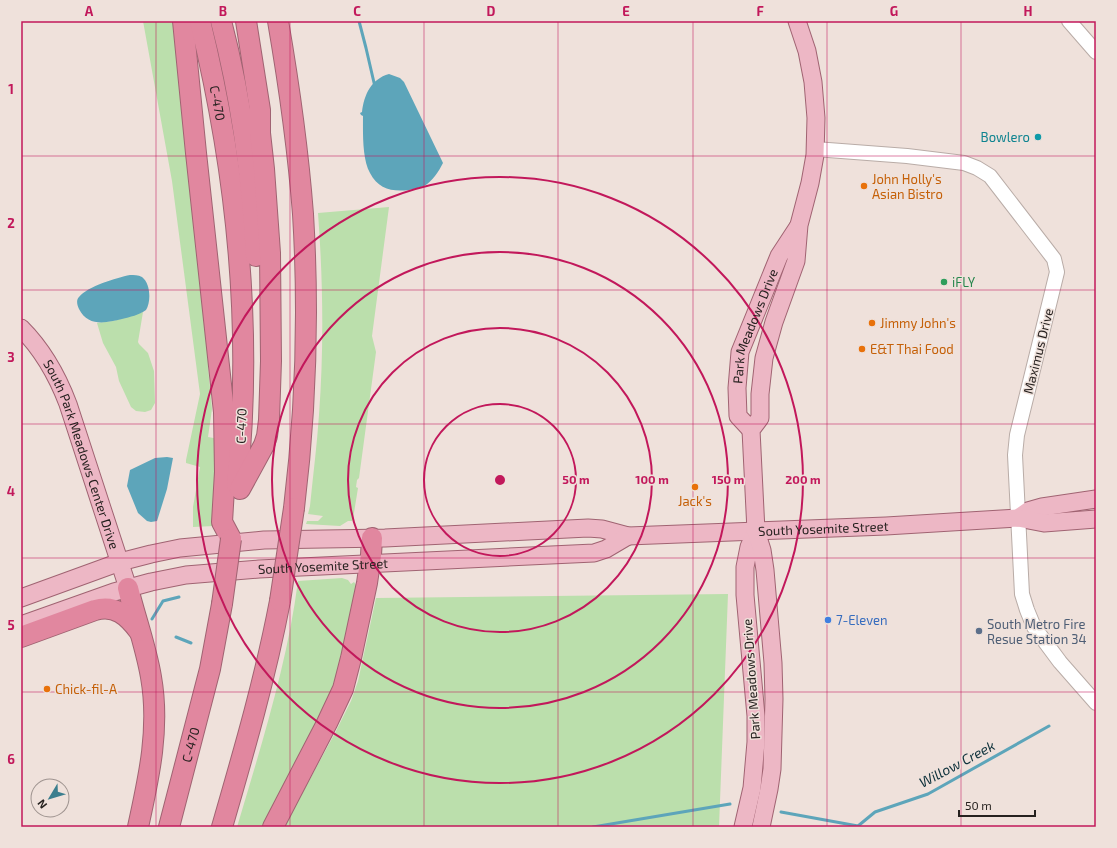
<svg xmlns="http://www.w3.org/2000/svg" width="1117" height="848" font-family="'Exo 2',sans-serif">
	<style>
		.green { fill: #bbdfac }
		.water { fill: #5da5ba }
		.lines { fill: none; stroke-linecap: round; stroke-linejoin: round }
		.stream { stroke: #5da5ba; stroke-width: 3 }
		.minor-casing { stroke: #b9aca7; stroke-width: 16 }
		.major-casing { stroke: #a06372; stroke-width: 19 }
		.highway-casing { stroke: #a06372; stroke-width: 22 }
		.minor { stroke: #fff; stroke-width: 14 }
		.major { stroke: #edb7c5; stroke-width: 17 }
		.highway { stroke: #e1879f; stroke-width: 20 }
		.highway-bridge-casing { stroke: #a06372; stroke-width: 22; stroke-linecap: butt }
		.highway-bridge { stroke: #e1879f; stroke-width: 20 }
		.grid { fill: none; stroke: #c2185b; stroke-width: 1; stroke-opacity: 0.55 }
		.ring { fill: none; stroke: #c2185b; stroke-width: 2 }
		.culture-dot { fill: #0f9aa8; stroke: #efe1db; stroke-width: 1.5 }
		.food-dot { fill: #e8710a; stroke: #efe1db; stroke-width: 1.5 }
		.leisure-dot { fill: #2e9e5b; stroke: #efe1db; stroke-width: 1.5 }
		.shop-dot { fill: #3f7fe0; stroke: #efe1db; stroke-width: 1.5 }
		.service-dot { fill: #5c6f8a; stroke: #efe1db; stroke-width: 1.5 }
		.labels { text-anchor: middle; stroke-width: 3; stroke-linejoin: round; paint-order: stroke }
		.street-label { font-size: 13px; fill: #26211f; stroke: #efe1db }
		.culture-label { font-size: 13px; fill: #0d838f; stroke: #efe1db; text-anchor: end }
		.food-label { font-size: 13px; fill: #c56008; stroke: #efe1db; text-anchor: start }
		.leisure-label { font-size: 13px; fill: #27864d; stroke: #efe1db; text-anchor: start }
		.shop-label { font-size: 13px; fill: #366cbe; stroke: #efe1db; text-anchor: start }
		.service-label { font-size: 13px; fill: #4e5e75; stroke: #efe1db; text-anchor: start }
		.water-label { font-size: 14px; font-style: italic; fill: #0d313b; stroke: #efe1db }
		.centre { fill: #c2185b; stroke: #efe1db; stroke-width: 2 }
		.ring-label { font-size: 12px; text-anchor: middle; font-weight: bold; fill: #c2185b; stroke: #efe1db; stroke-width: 3; stroke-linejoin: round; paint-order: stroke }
		.neatline { fill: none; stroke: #c2185b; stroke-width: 1.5 }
		.grid-label { font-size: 13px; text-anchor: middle; font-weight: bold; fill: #c2185b }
	</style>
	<rect width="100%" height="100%" fill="#efe1db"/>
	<path class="green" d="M143,21H177L213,366L208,367L212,409L208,437L219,439L214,526L193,527V507L200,467L186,463V460L200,394L172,181Z
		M389,207L372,336L376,352L359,478L357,480L356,487L358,488L353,519L352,521H348L340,526L306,524L307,521H318L323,516L308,514L310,506C313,475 317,445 319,415C324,348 323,280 318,213Z
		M143,312L138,342L139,344L148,353L154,371L155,403L151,410L145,412L136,411L131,407L119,381L116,367L103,343L97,323L113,321Z
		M342,578L348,580L351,584L354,582L356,585V590L339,664L330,696L264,827H237C261,746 287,665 298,581Z
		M728,594L719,827H284L335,733L351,701L358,681L376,598Z"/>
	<path class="water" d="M389,74L400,78L404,82L443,163C439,171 432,182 424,186C419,188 413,189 409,190C392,192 378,189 370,173C362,159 363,132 363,116L361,115L360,113L362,112C364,95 371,79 389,74Z
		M130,275C134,275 138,275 142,277C151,284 151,302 146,310C139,315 130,317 122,319C106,323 88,327 79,309C77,305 76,300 79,297C88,286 116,278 130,275Z
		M167,457L173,458L167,489L157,521L151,522L147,521L138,513L127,486L130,470L155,458Z"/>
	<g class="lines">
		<path class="stream" d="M359,21L366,48L375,87
			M152,619L163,601L179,597
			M176,637L191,643
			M781,812L858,826L875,812L928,794L1049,726
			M593,827L730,804"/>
		<defs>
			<path id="minor" d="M1069,21L1096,52
				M815,149L907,156L964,163L977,168L990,176L1054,259L1057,272L1017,435L1015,455L1022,594L1027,610L1034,627L1060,662L1096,703"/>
			<g id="major">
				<path id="s1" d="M21,328C43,350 57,375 68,404L128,588"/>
				<path id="s2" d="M751,430L738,416L737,388L740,352L779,256L798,227"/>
				<path d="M1018,518L1028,511L1042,507L1096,499"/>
				<path id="s3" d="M21,598L120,562L151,554L180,548L264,540L385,538L588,528L602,529L628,536L886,526L1018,518L1044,523L1096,519"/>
				<path id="s4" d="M21,625L114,592L151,582L186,575L259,569L594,553L606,549L628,536"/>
				<path d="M743,827L752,788L756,742V716L745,595V567L749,547L756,531"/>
				<path d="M761,827L769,789L772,769L774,699L773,663L765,570L762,550L756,531L751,430L760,418V394L764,358L774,322L796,261L799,225L810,183L815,155L816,118L813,82L807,51L797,21"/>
			</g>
			<g id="highway">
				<path d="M183,21L196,153L224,412L225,472L222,522L231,539"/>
				<path id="s5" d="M200,21C237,172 253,330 237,485"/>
				<path d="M221,21C241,98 252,176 256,256"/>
				<path d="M278,21C289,85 298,149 303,214C309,312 306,410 294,508"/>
				<path d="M240,489L264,445L267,436L269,420L271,361L270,253L264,169L260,133V110L246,21"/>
				<path d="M128,588C135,617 146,647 151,677C160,728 149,777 138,827"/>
				<path d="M21,637L95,610C115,604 128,616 139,631"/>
				<path id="s6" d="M169,827L210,669L222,604"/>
				<path d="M222,827C244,751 265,679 280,601"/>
				<path d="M273,827L327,723L343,689L351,658L367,583L371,555L372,538"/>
			</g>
		</defs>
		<use href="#minor" class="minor-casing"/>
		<use href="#major" class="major-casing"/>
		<use href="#highway" class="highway-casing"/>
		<use href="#minor" class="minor"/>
		<use href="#major" class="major"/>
		<use href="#highway" class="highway"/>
		<defs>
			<path id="highway-bridge" d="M280,601L294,508
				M222,604L231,539"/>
		</defs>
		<use href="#highway-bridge" class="highway-bridge-casing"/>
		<use href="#highway-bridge" class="highway-bridge"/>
	</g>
	<path class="grid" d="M156,21V827M290,21V827M424,21V827M558,21V827M693,21V827M827,21V827M961,21V827M21,156H1096M21,290H1096M21,424H1096M21,558H1096M21,692H1096"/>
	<g class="ring">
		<circle cx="500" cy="480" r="76"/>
		<circle cx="500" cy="480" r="152"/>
		<circle cx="500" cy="480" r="228"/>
		<circle cx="500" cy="480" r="303"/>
	</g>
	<circle class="culture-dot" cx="1038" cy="137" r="4"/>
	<g class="food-dot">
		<circle cx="864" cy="186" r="4"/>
		<circle cx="872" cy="323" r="4"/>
		<circle cx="862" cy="349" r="4"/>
		<circle cx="695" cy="487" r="4"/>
		<circle cx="47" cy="689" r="4"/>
	</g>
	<circle class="leisure-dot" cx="944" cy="282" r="4"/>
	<circle class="shop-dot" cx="828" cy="620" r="4"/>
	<circle class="service-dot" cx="979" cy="631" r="4"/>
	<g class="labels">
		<g class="street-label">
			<text dy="5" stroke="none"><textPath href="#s5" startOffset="84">C-470</textPath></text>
			<text dy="5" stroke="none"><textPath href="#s2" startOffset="112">Park Meadows Drive</textPath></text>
			<text transform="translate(1038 351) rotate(-76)" y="5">Maximus Drive</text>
			<text transform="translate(241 426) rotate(-88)" y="5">C-470</text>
			<text dy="5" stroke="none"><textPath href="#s1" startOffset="142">South Park Meadows Center Drive</textPath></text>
			<text dy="5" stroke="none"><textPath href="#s3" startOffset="812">South Yosemite Street</textPath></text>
			<text dy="5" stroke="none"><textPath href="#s4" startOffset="310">South Yosemite Street</textPath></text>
			<text transform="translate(751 679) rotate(-94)" y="5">Park Meadows Drive</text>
			<text dy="5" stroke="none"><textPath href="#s6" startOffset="85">C-470</textPath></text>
		</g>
		<g class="culture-label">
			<text x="1030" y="142">Bowlero</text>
		</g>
		<g class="food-label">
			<text x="872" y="184">John Holly's<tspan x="872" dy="15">Asian Bistro</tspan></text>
			<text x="880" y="328">Jimmy John's</text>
			<text x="870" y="354">E&amp;T Thai Food</text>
			<text x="695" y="506" text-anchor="middle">Jack's</text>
			<text x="55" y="694">Chick-fil-A</text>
		</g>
		<g class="leisure-label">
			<text x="952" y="287">iFLY</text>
		</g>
		<g class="shop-label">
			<text x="836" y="625">7-Eleven</text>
		</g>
		<g class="service-label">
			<text x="987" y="629">South Metro Fire<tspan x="987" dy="15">Resue Station 34</tspan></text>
		</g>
		<g class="water-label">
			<text transform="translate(957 764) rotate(-28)" y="5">Willow Creek</text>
		</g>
	</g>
	<circle cx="500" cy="480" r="6" class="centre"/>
	<g class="ring-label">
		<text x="576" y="484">50 m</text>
		<text x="652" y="484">100 m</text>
		<text x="728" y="484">150 m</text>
		<text x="803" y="484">200 m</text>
	</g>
	<rect width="1117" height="848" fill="none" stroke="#efe1db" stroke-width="44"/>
	<g transform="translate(50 798) rotate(232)"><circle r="19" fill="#efe1db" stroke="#9f9490"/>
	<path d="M0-3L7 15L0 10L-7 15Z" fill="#3b7e8e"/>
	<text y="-6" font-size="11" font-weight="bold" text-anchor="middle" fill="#26211f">N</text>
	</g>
	<path d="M959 810v6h76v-6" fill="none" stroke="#26211f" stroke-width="2"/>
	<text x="965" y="810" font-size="12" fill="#26211f" stroke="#efe1db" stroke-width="3" paint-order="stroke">50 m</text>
	<rect x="22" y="22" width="1073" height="804" class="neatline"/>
	<g class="grid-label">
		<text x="89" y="16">A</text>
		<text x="223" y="16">B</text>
		<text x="357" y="16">C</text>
		<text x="491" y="16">D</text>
		<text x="626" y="16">E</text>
		<text x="760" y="16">F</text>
		<text x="894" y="16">G</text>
		<text x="1028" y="16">H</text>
		<text x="11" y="94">1</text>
		<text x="11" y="228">2</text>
		<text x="11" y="362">3</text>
		<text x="11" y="496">4</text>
		<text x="11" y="630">5</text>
		<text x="11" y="764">6</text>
	</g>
</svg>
